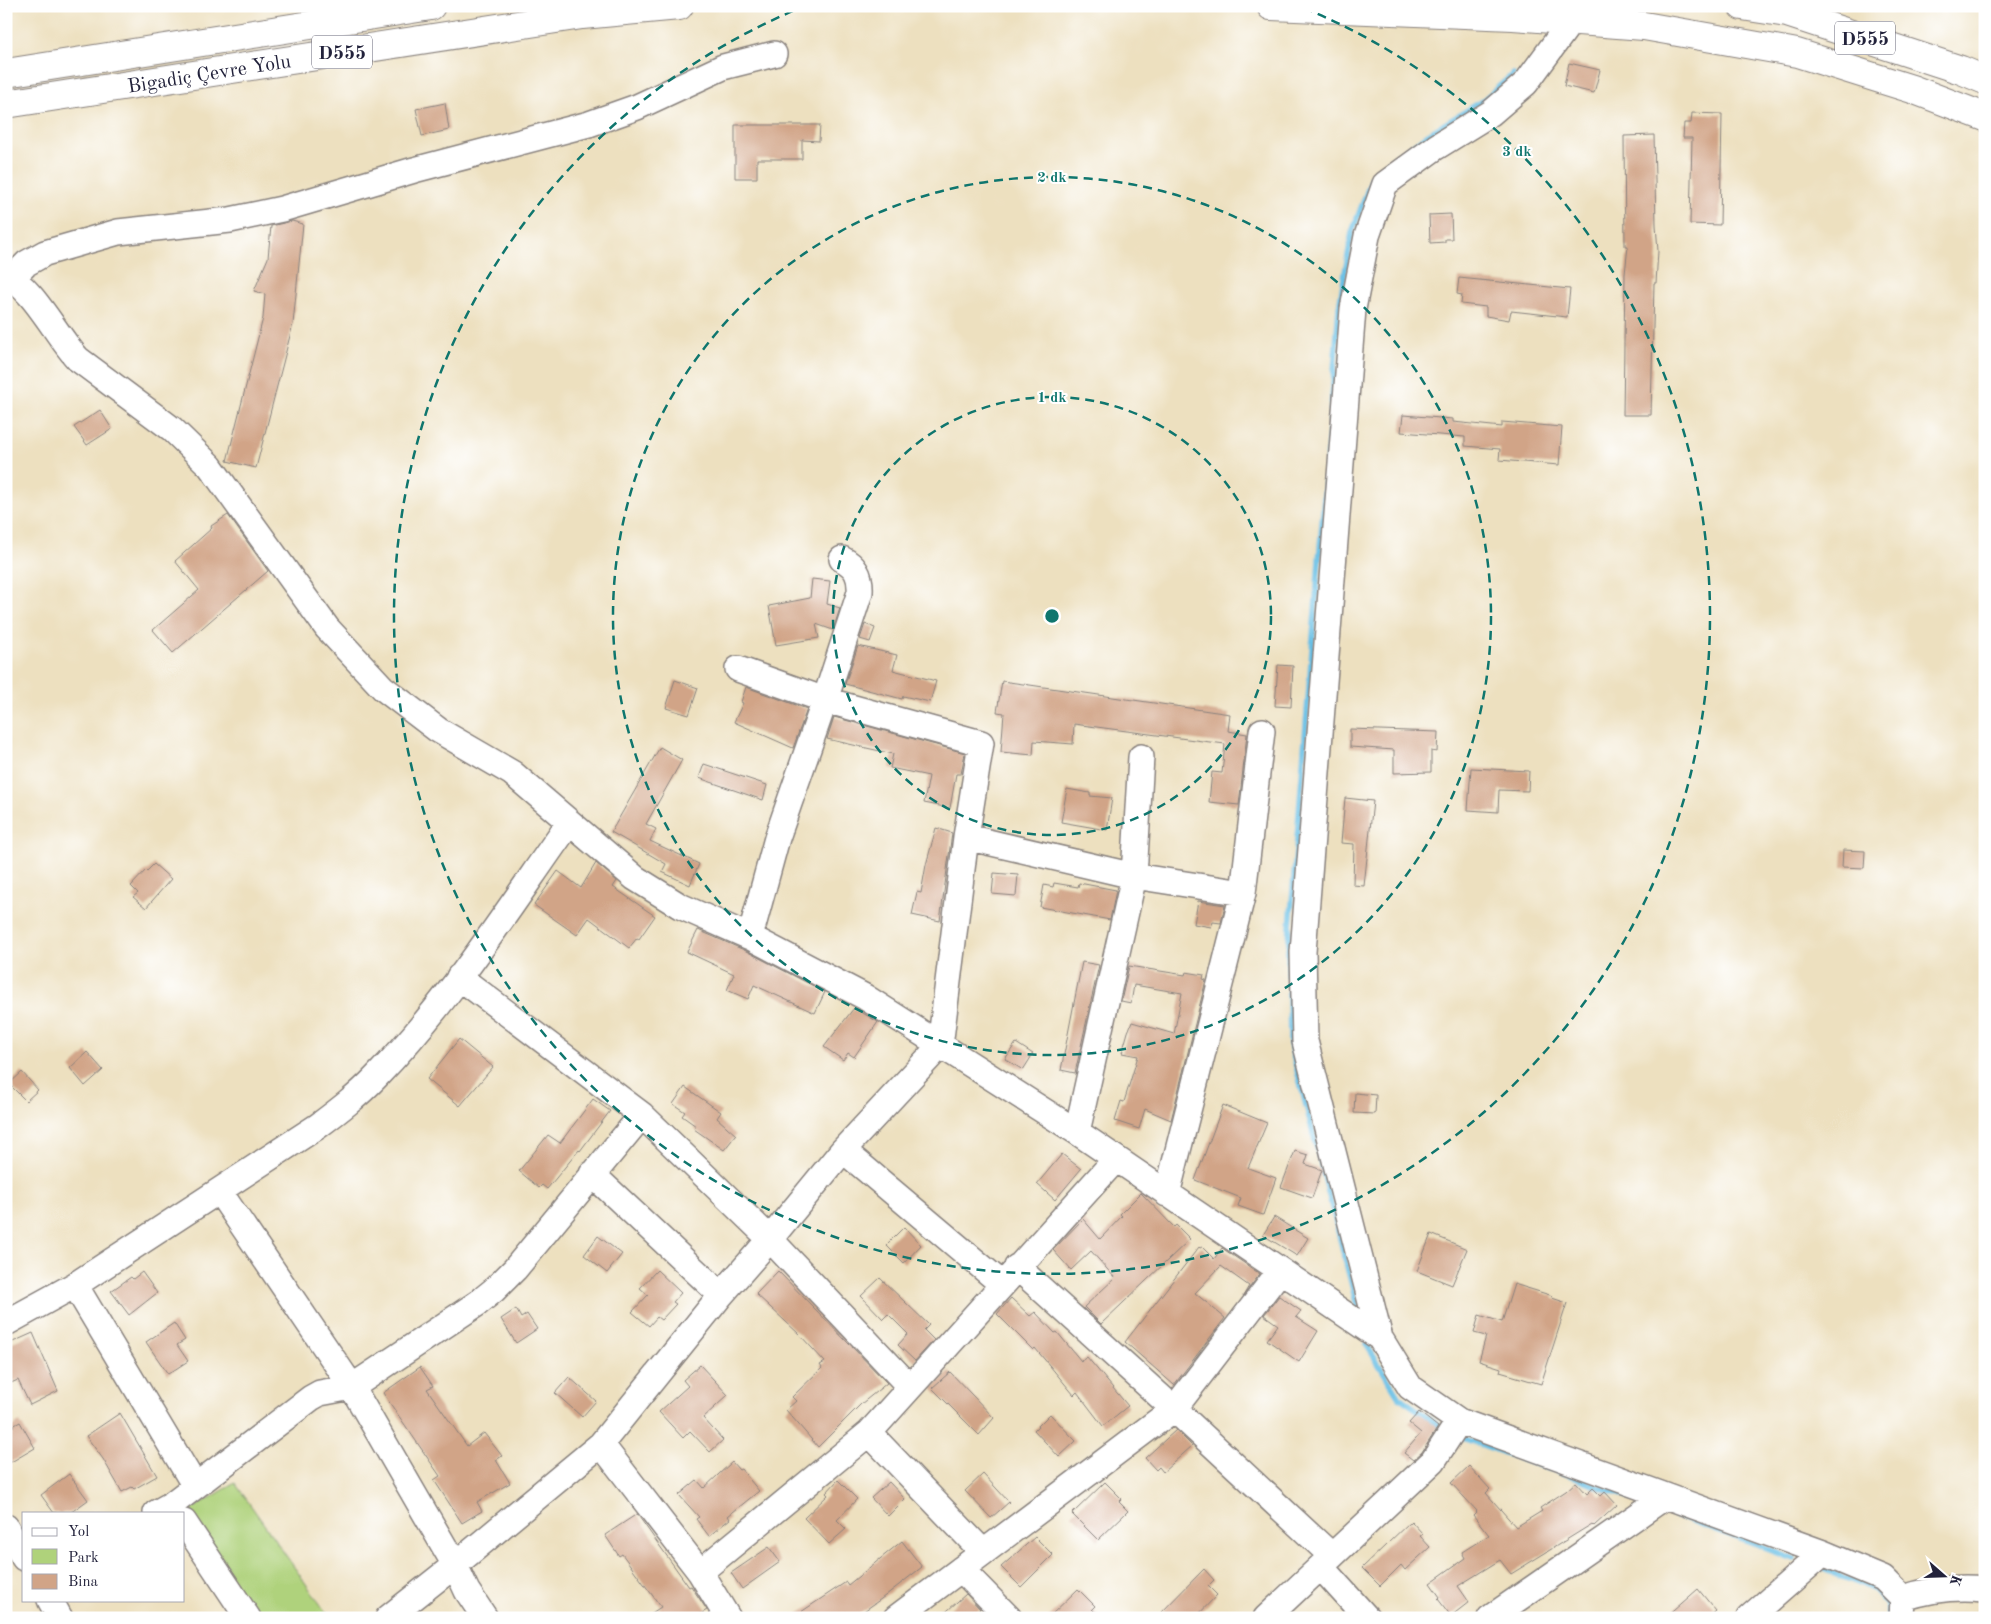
<svg xmlns="http://www.w3.org/2000/svg" width="1991" height="1624" font-family="'Old Standard TT',serif">
	<style>
		.green { fill: #afd27b; stroke: #687a5b }
		.lines { fill: none; stroke-linecap: round; stroke-linejoin: round }
		.stream { stroke: #67bfe5; stroke-width: 5.5 }
		.building { fill: #d1a487 }
		.minor-casing { stroke: #88817d; stroke-width: 28 }
		.highway-casing { stroke: #88817d; stroke-width: 30 }
		.minor { stroke: #fff; stroke-width: 25 }
		.highway { stroke: #fff; stroke-width: 28 }
		.ring { fill: none; stroke: #0f766e; stroke-width: 2.5; stroke-dasharray: 9 6 }
		.labels { text-anchor: middle; stroke-width: 4; stroke-linejoin: round; paint-order: stroke }
		.shield { fill: #fff; stroke: #646476; stroke-width: 1 }
		.shield-label { font-size: 19px; font-weight: bold; fill: #22223b }
		.street-label { font-size: 20px; fill: #22223b; stroke: #fff }
		.centre { fill: #0f766e; stroke: #fff; stroke-width: 2.5 }
		.ring-label { font-size: 15px; text-anchor: middle; font-weight: bold; fill: #0f766e; stroke: #fff; stroke-width: 4; stroke-linejoin: round; paint-order: stroke }
	</style>
	<rect width="100%" height="100%" fill="#fff"/>
	<filter id="ink" filterUnits="userSpaceOnUse"><feTurbulence type="fractalNoise" baseFrequency=".02" numOctaves="2"/><feDisplacementMap in="SourceGraphic" scale="10" xChannelSelector="R" yChannelSelector="G"/><feConvolveMatrix kernelMatrix="1 2 1 2 8 2 1 2 1" color-interpolation-filters="sRGB"/></filter>
	<filter id="wash" filterUnits="userSpaceOnUse"><feTurbulence type="fractalNoise" baseFrequency=".0096" numOctaves="4" result="noise"/><feDisplacementMap in="SourceGraphic" scale="20" xChannelSelector="R" yChannelSelector="G"/><feGaussianBlur stdDeviation="1.12" result="paint"/><feColorMatrix in="noise" values="0 0 0 0 0 0 0 0 0 0 0 0 0 0 0 0 0 1.4 0 .05"/><feComposite in="paint" operator="in"/></filter>
	<g filter="url(#wash)">
		<rect width="100%" height="100%" fill="#ede0bf"/>
		<path class="green" d="M235,1483L330,1618H257L187,1512Z"/>
		<g class="lines">
			<path class="stream" d="M1357,1306L1290,1043L1288,952L1339,307L1352,232L1373,175L1428,134L1482,101L1513,74
				M1366,1344L1399,1397L1439,1425
				M1457,1436L1635,1500
				M1667,1512L1794,1559
				M1818,1567L1875,1590L1887,1604V1618"/>
		</g>
		<g id="blocks">
			<path class="building" d="M1569,63L1600,70L1594,93L1564,86Z
				M445,103L449,130L422,136L416,109Z
				M1692,113L1722,114L1720,225L1690,224L1692,138H1683L1684,123H1691Z
				M735,125H820L819,141L802,140V159H757V178H735Z
				M1654,135L1656,225L1658,251L1656,283H1654L1651,415H1623L1625,274L1628,246H1625L1624,136Z
				M1451,214L1452,239H1445V242L1430,243L1429,215Z
				M292,221L303,224L293,324L256,468L227,461L263,318L265,294L254,291L268,258L271,226Z
				M1459,278L1570,289L1567,317L1511,311L1509,320L1486,316V307L1461,304L1462,295L1457,294Z
				M100,410L112,429L87,445L74,427Z
				M1403,415L1453,419V422L1502,427V422L1562,427L1559,465L1499,460L1500,449L1465,446V437L1401,432Z
				M228,515L268,571L173,653L153,630L199,590L175,561L212,528L211,526Z
				M812,579L830,581L827,604L840,608L833,630L816,624L819,638L776,645L769,606L810,598Z
				M865,624L875,628L870,642L860,639Z
				M858,646L897,655L893,670L936,681L930,702L903,696L902,699L845,684Z
				M1278,665L1293,666L1291,707L1275,706Z
				M675,680L698,688L689,715L666,708Z
				M1002,681L1230,714L1228,731L1247,734L1239,805L1209,802L1212,772L1222,773L1225,744L1074,724L1073,744L1034,741L1033,755L1001,752L1004,713L997,712Z
				M746,687L807,709L793,748L734,722L743,703L741,702Z
				M834,717L965,753L961,774H956L950,808L924,803L929,776L890,768L893,754L827,739Z
				M1350,729L1438,732L1437,752L1431,751V772L1394,773V750L1350,747Z
				M660,747L682,760L646,824L656,829L650,841L699,864L690,885L662,872L666,864L611,832Z
				M704,764L767,785L763,800L699,778Z
				M1471,768L1529,771L1528,791L1499,790L1498,812L1468,810Z
				M1067,789L1090,793V796L1112,798L1107,830L1061,822Z
				M1345,798L1373,801L1364,886L1353,885L1354,844L1341,843Z
				M936,828L952,833L940,921L912,915L917,892L921,893L926,865Z
				M1843,850L1865,851L1864,868L1842,867Z
				M596,863L617,881L613,887L655,916L639,939L637,938L629,948L589,918L577,935L534,905L558,871L581,888Z
				M154,864L171,879L146,908L133,897L138,893L131,886L146,870L147,871Z
				M994,873L1018,875L1016,896L992,894Z
				M1054,883L1078,887L1079,883L1116,890L1110,920L1040,907L1044,885L1053,887Z
				M1198,901L1225,905L1221,923L1213,922L1211,927L1194,924Z
				M698,930L744,950L825,992L815,1013L754,985L748,999L727,990L734,974L687,952Z
				M1082,962L1099,965L1075,1073L1061,1070Z
				M1129,966L1185,975L1186,972L1204,975L1203,979L1206,980L1171,1120L1145,1109L1139,1129L1115,1121L1121,1101L1124,1102L1138,1056L1122,1053L1128,1032L1132,1022L1174,1034L1182,993L1134,985L1131,1003L1121,1001Z
				M854,1008L878,1022L854,1057L848,1053L843,1060L824,1047Z
				M459,1039L493,1067L460,1106L427,1079Z
				M1016,1043L1033,1054L1023,1070L1005,1059Z
				M87,1052L103,1070L85,1086L70,1068Z
				M22,1072L38,1090L26,1101L9,1084Z
				M685,1087L721,1112L717,1118L736,1135L724,1150L694,1129L696,1126L682,1116L685,1112L673,1104Z
				M1355,1093L1376,1095L1375,1114L1354,1113Z
				M593,1099L610,1111L580,1151L579,1150L547,1189L542,1185L539,1188L519,1171L548,1135L560,1143Z
				M1223,1105L1267,1123L1248,1168L1276,1178L1263,1215L1238,1206L1241,1198L1195,1180Z
				M1295,1151L1308,1155L1305,1164L1322,1170L1312,1198L1281,1187Z
				M1062,1154L1081,1169L1055,1200L1037,1184Z
				M1141,1193L1174,1227L1176,1225L1190,1239L1101,1324L1084,1307L1115,1278L1091,1251L1071,1270L1053,1250L1083,1219L1100,1239L1122,1216L1120,1214Z
				M1274,1217L1308,1238L1297,1256L1263,1235Z
				M904,1227L921,1245L904,1263L886,1245Z
				M1431,1234L1467,1249L1452,1285L1417,1271Z
				M598,1236L622,1254L607,1273L584,1255Z
				M1199,1247L1200,1248L1202,1247L1214,1259L1222,1248L1260,1274L1243,1296L1249,1286L1221,1266L1195,1293L1225,1318L1174,1385L1125,1342Z
				M657,1270L681,1293L673,1302L676,1304L661,1320L657,1317L649,1326L632,1312L648,1295L640,1288Z
				M778,1271L887,1383L861,1404L818,1447L786,1410L796,1401L792,1397L822,1368L820,1365L825,1362L799,1334L756,1294Z
				M142,1272L157,1293L129,1315L111,1291L131,1277L133,1279Z
				M880,1278L929,1325L924,1330L934,1340L915,1361L898,1345L908,1334L888,1314L883,1319L861,1296Z
				M1514,1284L1553,1296L1552,1298L1567,1303L1541,1384L1500,1372L1501,1368L1479,1361L1486,1336L1474,1333L1479,1315L1502,1322Z
				M1279,1296L1301,1311L1296,1317L1318,1331L1299,1362L1267,1340L1278,1325L1264,1315Z
				M1011,1298L1030,1316L1035,1312L1055,1333L1057,1332L1081,1361L1087,1357L1128,1406L1103,1426L1077,1392L1074,1395L1035,1348L1033,1350L997,1314Z
				M516,1309L521,1318L527,1314L537,1329L516,1343L501,1319Z
				M174,1323L185,1340L177,1345L188,1361L168,1374L146,1342Z
				M33,1333L58,1391L30,1405L18,1380L6,1385V1345Z
				M700,1365L728,1395L703,1418L723,1440L710,1452L690,1431L683,1438L659,1412L688,1386L683,1380Z
				M420,1367L433,1386L427,1389L467,1446L484,1433L502,1456L496,1460L510,1483L477,1502L482,1511L462,1523L434,1480L440,1476L383,1393Z
				M950,1372L994,1418L979,1435L932,1388Z
				M569,1377L596,1401L582,1417L555,1393Z
				M1419,1412L1438,1427L1422,1452L1413,1460L1404,1453L1421,1433L1409,1423Z
				M120,1413L157,1476L134,1489L132,1487L122,1492L103,1459L86,1436Z
				M1050,1414L1076,1441L1059,1457L1034,1430Z
				M20,1422L35,1448L6,1465V1430Z
				M1176,1430L1192,1446L1163,1472L1159,1467L1156,1470L1145,1458Z
				M732,1462L739,1470L741,1469L759,1491L728,1516L730,1519L709,1536L696,1519L699,1517L679,1495L697,1480L704,1488Z
				M1469,1466L1490,1489L1486,1493L1516,1527L1542,1511L1540,1508L1566,1491L1576,1482L1587,1494L1593,1488L1601,1496L1605,1492L1617,1505L1594,1526L1592,1524L1511,1574L1500,1560L1458,1586L1469,1602L1451,1616L1438,1599L1440,1597L1430,1583L1465,1558L1462,1552L1489,1535L1473,1515L1477,1511L1451,1483Z
				M69,1474L88,1500L70,1513H54L41,1495Z
				M983,1474L1009,1502L991,1518L965,1491Z
				M838,1480L857,1499L837,1520L846,1529L829,1544L804,1518L828,1495L826,1493Z
				M889,1482L905,1499L888,1516L871,1498Z
				M1105,1482L1122,1499L1119,1502L1128,1511L1098,1540L1072,1514Z
				M637,1514L689,1587L691,1586L707,1610L694,1618H644L661,1607L622,1554L619,1556L605,1535Z
				M1411,1521L1423,1534L1420,1536L1430,1547L1405,1570L1401,1565L1380,1586L1362,1568Z
				M1035,1537L1053,1555L1021,1587L1001,1567Z
				M902,1541L922,1567L881,1599L854,1618H792L846,1582L848,1585Z
				M769,1547L780,1562L742,1589L731,1573Z
				M1204,1569L1214,1580L1208,1586L1217,1595L1195,1618H1156Z
				M1078,1589L1095,1606L1092,1609L1101,1618H1048Z
				M1698,1589L1716,1611L1708,1618H1665Z
				M966,1594L980,1609L970,1618H939Z"/>
		</g>
	</g>
	<g filter="url(#ink)">
		<use href="#blocks" fill-opacity="0" stroke="#88817d" stroke-width="1"/>
		<g class="lines">
			<defs>
				<path id="minor" d="M1572,20L1526,83L1491,113L1436,147L1385,184L1367,236L1353,309L1303,952L1305,1041L1380,1338L1410,1387L1459,1421L1823,1553L1883,1578L1903,1598L1902,1618
					M6,276C32,286 57,337 78,359L172,429L210,466L327,628L383,688L438,730L512,773L635,878L680,906L750,937L865,997L1077,1132L1380,1338
					M12,278L27,263L45,253L118,232L230,220L282,209L414,170L589,124L637,107L723,67L774,54
					M966,837L1134,876L1243,893
					M750,937L777,838L825,700L860,592C861,576 856,566 842,559
					M459,977L642,1115L770,1239L910,1387
					M1077,1132L1134,876L1141,757
					M843,1150L1002,1284
					M592,1174L721,1295
					M219,1191L352,1387L455,1565L467,1591L485,1618
					M1167,1194L1243,893L1262,731
					M1017,1267L1174,1409L1332,1556
					M75,1285L195,1486
					M6,1323L75,1285L318,1126C338,1111 358,1096 376,1077C450,1001 508,909 569,823
					M869,1433L983,1552
					M601,1444L700,1572L728,1618
					M156,1513L172,1504L311,1398L320,1393L352,1387L478,1303L494,1290L515,1269L642,1115
					M184,1522L248,1618
					M6,1527L24,1558
					M1321,1567L1367,1618
					M961,1569L1009,1618
					M700,1572L869,1433L1116,1159
					M1903,1598C1930,1589 1956,1586 1985,1589
					M50,1600L60,1618
					M388,1618L455,1565L601,1444L721,1295L770,1239L843,1150L940,1046L966,837L981,743L825,700L738,669
					M896,1618L1174,1409L1280,1271
					M1266,1618L1433,1461L1459,1421
					M1490,1618L1666,1496
					M1749,1618L1823,1553"/>
				<path id="highway" d="M1271,6L1513,16L1644,26L1797,53L1912,89L1985,117
					M1742,6L1787,13L1961,70L1985,80
					M6,73L431,6
					M6,104L582,15L679,6"/>
			</defs>
			<use href="#minor" class="minor-casing"/>
			<use href="#highway" class="highway-casing"/>
			<use href="#minor" class="minor"/>
			<use href="#highway" class="highway"/>
		</g>
	</g>
	<g class="ring">
		<circle cx="1052" cy="616" r="219"/>
		<circle cx="1052" cy="616" r="439"/>
		<path d="M1304 8A658 658 0 1 1 800 8"/>
	</g>
	<g class="labels">
		<g class="shield">
			<rect x="1835" y="21.5" width="60" height="33" rx="4"/>
			<rect x="312" y="35.5" width="60" height="33" rx="4"/>
		</g>
		<g class="shield-label">
			<text x="1865" y="45">D555</text>
			<text x="342" y="59">D555</text>
		</g>
		<g class="street-label">
			<text transform="translate(209 73) rotate(-9)" y="7">Bigadiç Çevre Yolu</text>
		</g>
	</g>
	<circle cx="1052" cy="616" r="8" class="centre"/>
	<g class="ring-label">
		<text x="1517" y="156">3 dk</text>
		<text x="1052" y="182">2 dk</text>
		<text x="1052" y="402">1 dk</text>
	</g>
	<rect width="1991" height="1624" fill="none" stroke="#fff" stroke-width="25"/>
	<rect x="22" y="1512" width="162" height="90" fill="#ffffff" stroke="#a7a7b1"/>
	<rect x="32" y="1528" width="25" height="8" fill="#ffffff" stroke="#a7a7b1"/>
	<text x="68" y="1536" font-size="15" fill="#22223b">Yol</text>
	<rect x="32" y="1549" width="25" height="15" fill="#afd27b" stroke="#a7a7b1"/>
	<text x="68" y="1562" font-size="15" fill="#22223b">Park</text>
	<rect x="32" y="1574" width="25" height="15" fill="#d1a487" stroke="#a7a7b1"/>
	<text x="68" y="1586" font-size="15" fill="#22223b">Bina</text>
	<g transform="translate(1944 1576) rotate(110)" stroke="#ffffff" stroke-width="4" paint-order="stroke">
	<path d="M0-4L9 19L0 12L-9 19Z" fill="#22223b"/>
	<text y="-8" font-size="14" font-weight="bold" text-anchor="middle" fill="#22223b">K</text>
	</g>
</svg>
